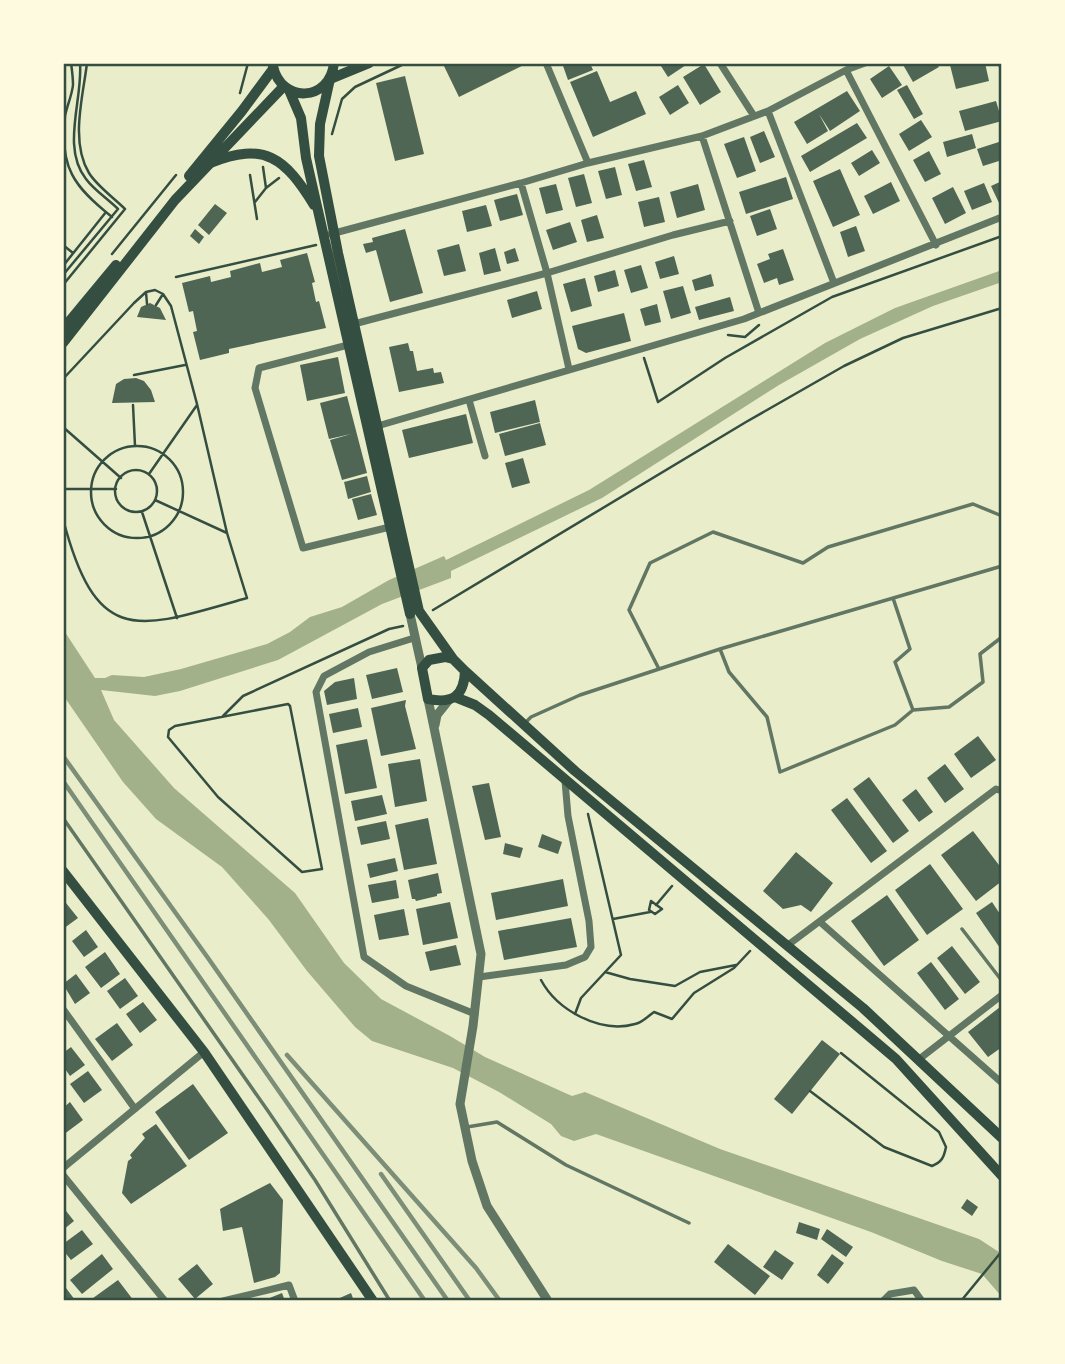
<svg xmlns="http://www.w3.org/2000/svg" width="1065" height="1364" font-family="Poppins,sans-serif">
	<style>
		.water { fill: #a3b18a }
		.building { fill: #4f6655 }
		.lines { fill: none; stroke-linecap: round; stroke-linejoin: round }
		.path { stroke: #344e41; stroke-width: 2.5 }
		.service { stroke: #617663; stroke-width: 3.5 }
		.minor { stroke: #617663; stroke-width: 7 }
		.tertiary { stroke: #617663; stroke-width: 9 }
		.secondary { stroke: #344e41; stroke-width: 10 }
		.primary { stroke: #344e41; stroke-width: 10 }
		.rail { stroke: #7c8e77; stroke-width: 4.5 }
		.neatline { fill: none; stroke: #344e41; stroke-width: 2.5 }
	</style>
	<rect width="100%" height="100%" fill="#e9edc9"/>
	<path class="water" d="M1002,270V282L933,306L860,339L779,385L602,498L451,571V578L382,604L278,660L180,691L155,696L101,690L114,720L174,788L295,893L344,963L381,999L450,1036L485,1057L563,1092L572,1096L585,1092L720,1149L979,1239L1002,1254V1297L982,1274L942,1261L871,1232L596,1134L574,1141L561,1136L551,1124L499,1092L453,1068L372,1041L355,1027L307,971L269,920L222,867L156,819L123,782L63,695V629L95,678H105L112,675L144,677L181,669L267,644L290,632L310,617L342,607L389,580L444,556L446,560L589,490L825,343L895,308Z"/>
	<path class="building" d="M446,63H528L459,97L443,64Z
		M562,63H590L593,70L568,80Z
		M659,63H689L668,77Z
		M902,63H936L939,67L913,82Z
		M959,63H985L989,81L956,89L950,65Z
		M704,64L721,92L700,105L683,77Z
		M889,66L902,85L882,98L870,79Z
		M597,71L610,102L636,91L646,114L593,137L570,82Z
		M405,76L424,154L395,161L376,83Z
		M678,85L689,103L670,115L659,97Z
		M907,85L923,114L914,119L897,90Z
		M847,91L860,111L830,131L819,114L828,131L807,144L794,122Z
		M996,101L1002,121L965,131L959,111Z
		M921,120L932,137L909,151L899,134Z
		M857,123L867,138L810,172L801,156Z
		M764,131L775,157L760,163L750,137Z
		M972,134L976,148L947,157L943,142Z
		M744,137L756,171L737,178L724,144Z
		M1002,141V160L983,166L977,149Z
		M872,150L880,163L859,176L851,163Z
		M929,151L941,174L925,182L913,160Z
		M644,160L652,187L636,191L628,164Z
		M615,167L622,195L606,199L598,171Z
		M840,169L860,215L833,227L813,181Z
		M584,174L592,203L576,207L568,178Z
		M786,177L793,199L746,214L739,192Z
		M1002,181V202L999,203L991,186Z
		M891,182L900,201L873,214L864,196Z
		M984,183L992,202L972,210L964,191Z
		M556,184L563,210L546,214L539,188Z
		M698,184L705,210L677,218L670,192Z
		M953,187L966,213L945,224L932,198Z
		M517,194L523,215L500,221L494,200Z
		M659,197L665,222L644,227L638,202Z
		M215,204L227,213L209,235L198,225Z
		M486,205L492,226L467,232L462,211Z
		M770,209L777,229L757,236L750,216Z
		M597,215L604,238L587,242L581,220Z
		M570,222L577,242L553,250L546,230Z
		M856,226L865,251L848,257L840,232Z
		M195,229L204,237L199,244L190,236Z
		M405,229L423,293L390,302L376,250L366,253L363,244L373,242L372,238Z
		M459,244L466,271L444,276L437,250Z
		M495,248L501,271L484,275L479,253Z
		M515,248L519,261L507,264L504,252Z
		M783,249L794,280L779,285L777,278L764,283L757,264L770,259L768,254Z
		M307,253L315,282L312,283L316,302L319,301L326,328L229,349V353L200,360L193,332L197,331L193,311L189,312L182,283L210,276L211,282L231,277L230,271L260,263L262,272L282,267L280,260Z
		M674,256L679,274L660,279L655,262Z
		M641,265L648,288L631,293L624,270Z
		M615,270L619,286L598,292L594,276Z
		M711,274L714,286L695,291L692,280Z
		M585,278L592,306L571,312L563,284Z
		M683,286L691,313L671,319L663,291Z
		M537,291L542,309L512,318L507,300Z
		M730,297L734,311L699,320L695,307Z
		M150,303L160,308L166,320L137,317L141,307Z
		M657,304L661,322L645,326L640,309Z
		M624,313L631,341L586,353L578,349L572,326Z
		M408,343L410,351H413L417,371L433,368L434,373L441,372L444,383L399,392L389,347Z
		M338,357L345,393L307,401L300,365Z
		M136,378L144,381L151,390L155,402L112,403L116,384L124,379Z
		M347,396L367,473L342,480L330,440L351,434L329,439L320,403Z
		M535,400L540,422L495,433L490,412Z
		M466,414L473,443L409,458L402,430Z
		M540,423L546,445L505,456L499,434Z
		M523,458L530,483L512,488L505,463Z
		M367,476L371,492L348,499L344,482Z
		M371,494L377,515L358,520L352,499Z
		M397,668L403,692L372,699L366,675Z
		M354,678L357,699L327,705L324,691L335,682Z
		M406,700L405,706L416,749L381,756L371,708Z
		M358,708L362,727L333,733L329,714Z
		M978,736L996,760L971,778L954,754Z
		M367,739L377,788L345,794L336,745Z
		M420,759L427,801L395,807L388,764Z
		M945,764L964,789L945,803L927,778Z
		M869,777L909,831L893,843L853,789Z
		M489,783L501,837L485,840L472,786Z
		M916,789L933,812L919,822L902,800Z
		M382,795L387,814L355,821L351,801Z
		M847,798L887,851L871,863L831,810Z
		M428,818L437,864L404,870L395,825Z
		M386,821L390,839L361,845L357,827Z
		M973,831L1002,869V881L976,901L941,855Z
		M542,834L562,842L558,854L538,847Z
		M505,843L523,848L520,858L503,854Z
		M796,852L833,883L811,912L801,905L783,909L763,891Z
		M395,858L398,871L370,878L367,864Z
		M930,864L963,909L927,935L895,890Z
		M438,873L442,893L437,894V896L416,901L415,899H412L408,880Z
		M563,879L568,906L496,920L491,893Z
		M396,880L399,898L372,903L368,885Z
		M887,895L919,940L884,966L851,921Z
		M450,902L458,938L423,945L416,909Z
		M992,902L1002,917V951L976,913Z
		M66,903L78,918L63,929V905Z
		M404,909L409,935L379,940L374,915Z
		M571,918L577,947L504,960L498,931Z
		M86,930L98,947L84,957L72,941Z
		M456,945L461,965L430,971L425,952Z
		M952,946L980,982L965,994L937,958Z
		M105,952L120,974L101,988L85,967Z
		M931,962L959,999L945,1010L917,973Z
		M76,974L90,993L75,1004L63,984Z
		M125,978L138,996L120,1009L107,991Z
		M143,1002L157,1020L140,1033L126,1014Z
		M1000,1007L1002,1009V1047L988,1057L968,1032Z
		M117,1023L133,1045L112,1061L95,1039Z
		M822,1040L840,1054L792,1114L774,1099Z
		M71,1047L85,1065L70,1076L63,1066V1053Z
		M88,1071L102,1090L84,1103L70,1084Z
		M193,1084L228,1133L189,1160L155,1112Z
		M70,1102L83,1120L63,1135V1108Z
		M156,1124L187,1166L131,1204L122,1193L128,1161L132,1158L130,1155L145,1138L142,1134Z
		M270,1183L283,1200L280,1273L275,1277L254,1283L242,1227L223,1231L220,1209Z
		M967,1199L978,1207L972,1216L961,1208Z
		M63,1207L74,1221L63,1230Z
		M799,1222L820,1229L817,1240L796,1233Z
		M827,1229L853,1247L846,1257L821,1239Z
		M82,1230L93,1244L71,1260L63,1250V1244Z
		M728,1244L770,1276L755,1295L714,1262Z
		M775,1250L794,1263L782,1280L763,1267Z
		M102,1254L113,1269L82,1294L70,1280Z
		M832,1254L844,1263L828,1284L817,1275Z
		M197,1264L213,1284L195,1299L178,1279Z
		M118,1280L134,1301H89Z
		M63,1284L75,1300L74,1301H63Z
		M282,1293L285,1301H262Z
		M351,1293L354,1301H333Z"/>
	<g class="lines">
		<path class="path" d="M71,63C72,70 73,78 73,85C72,95 67,106 65,116C59,167 74,187 112,217
			M240,93L248,63
			M332,134L342,99L355,87L406,63
			M263,167L266,188
			M250,175L257,219
			M255,202L266,188L279,178
			M63,245L73,253
			M112,254L176,175
			M63,266L106,212
			M63,275L118,209C108,199 94,190 86,179C61,147 83,100 80,63
			M176,277L316,245
			M63,285L125,209C114,198 97,186 89,173C70,141 83,97 87,63
			M146,292L147,304
			M156,305L163,294
			M728,335L745,337L759,325
			M644,358L658,402L725,358L832,297L1002,236
			M134,375L185,365
			M63,379L134,303L146,292L155,290L163,294L171,306L197,404L227,533L247,598C138,629 97,649 63,519
			M133,405L135,446
			M63,427L121,478
			M91 492a46 46 0 1 1 92 0a46 46 0 1 1-92 0Z
			M115 491a21 21 0 1 1 42 0a21 21 0 1 1-42 0Z
			M149,474L197,405
			M63,489H116
			M155,500L227,533
			M142,512L177,618
			M433,610L746,422L844,366L903,338L1002,308
			M288,704L290,706L322,869L302,872L218,797L168,737L169,730L175,726Z
			M223,716L243,696L389,629L403,626
			M651,901L662,909L655,914L649,910Z
			M656,905L672,886
			M613,919L650,912
			M605,972L630,979L675,986L700,972L736,965
			M541,980C557,1010 600,1034 635,1024C642,1023 648,1016 654,1012L672,1019L694,993L734,968L750,951
			M575,1014L581,998L621,955L588,814
			M810,1091L884,1147L932,1166C942,1162 944,1157 946,1147L939,1132L841,1053
			M961,1301L1002,1251"/>
		<path class="service" d="M893,598L910,649L895,662L913,710
			M720,649L729,672L767,717L780,772L895,725L913,710L949,707L983,682L980,654L1002,637
			M659,669L629,610L650,563L713,532L803,563L828,547L973,504L1002,516
			M525,723L531,717L580,695L720,649L1002,566
			M63,818L268,1111L315,1180L390,1301
			M962,929L1002,981
			M467,1127L497,1122L566,1165L689,1223"/>
		<path class="minor" d="M546,63L588,163
			M720,63L754,116
			M1001,63L1002,66
			M846,70L936,245
			M768,111L834,283
			M702,136L759,313
			M331,234L521,183L588,163L702,136L768,111L846,70L865,63
			M350,325L547,273L521,183
			M348,345L259,368L255,388L303,548L390,527
			M569,369L547,273L673,235L730,221
			M469,400L485,456
			M374,427L744,319L1002,217
			M414,638L369,652L324,676L316,692L364,957L406,986L475,1014
			M820,922L1002,1083
			M788,945L996,789L1002,791
			M479,977L566,965L585,957L591,947L589,921L568,816L565,781
			M63,1009L135,1109
			M918,1060L1002,995
			M63,1168L204,1052
			M63,1175L165,1301
			M223,1301L289,1285L295,1301
			M883,1301L890,1294L914,1290L922,1301"/>
		<path class="tertiary" d="M410,614L422,668
			M428,699L481,954L473,1026L460,1104L472,1161L487,1206L548,1301
			M435,725L437,715L449,700"/>
		<path class="secondary" d="M330,79L320,124L319,156L338,253L419,611L453,659
			M289,90L301,118L306,158L410,614
			M210,163C265,141 285,158 314,205
			M445,657L453,659L465,671C464,696 453,704 428,699L422,668L429,660Z
			M465,671L575,771L863,1008L1002,1138
			M455,697L475,705L489,715L896,1059L1002,1176
			M63,871L204,1052L373,1301"/>
		<path class="primary" d="M273,66C281,104 330,102 334,63
			M330,79L369,63
			M189,176L242,111L273,69
			M63,329L116,265
			M63,343L175,200L284,86"/>
		<path class="rail" d="M63,756L208,958L448,1301
			M63,781L425,1301
			M287,1055L476,1268L500,1301
			M381,1174L470,1301"/>
	</g>
	<rect width="1065" height="1364" fill="none" stroke="#fefae0" stroke-width="130"/>
	<rect x="65" y="65" width="935" height="1234" class="neatline"/>
</svg>
